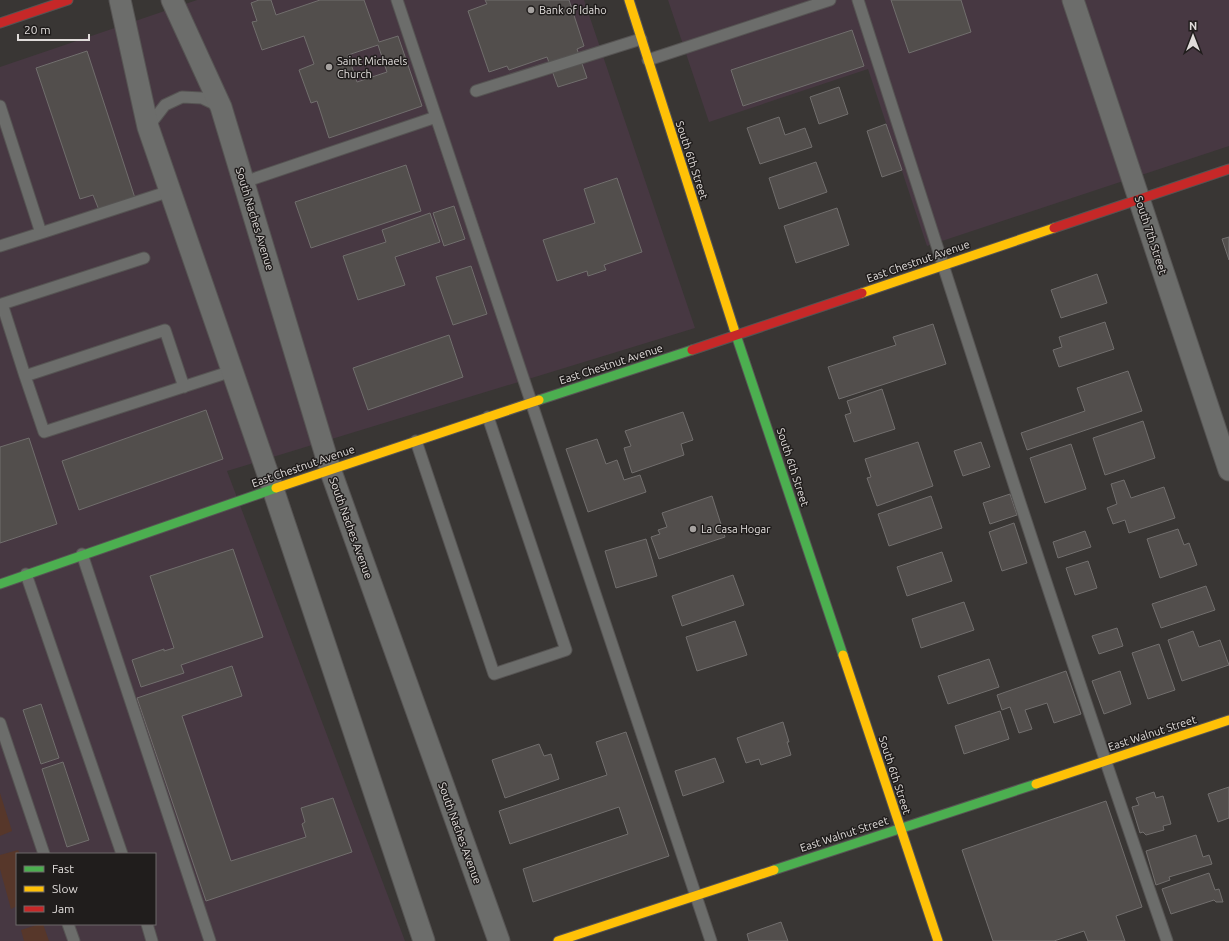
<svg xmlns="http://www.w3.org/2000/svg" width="1229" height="941" font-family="Ubuntu,sans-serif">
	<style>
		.commercial { fill: #473842; fill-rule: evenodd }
		.green { fill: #57372a }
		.building { fill: #524e4c; stroke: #716e6d; fill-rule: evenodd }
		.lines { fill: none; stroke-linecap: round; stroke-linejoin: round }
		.lane-casing { stroke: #565453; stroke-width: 13 }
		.street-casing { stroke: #565453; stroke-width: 23 }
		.fast-casing { stroke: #565453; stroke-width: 11 }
		.slow-casing { stroke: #565453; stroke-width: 11 }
		.jam-casing { stroke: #565453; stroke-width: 11 }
		.lane { stroke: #6c6d6b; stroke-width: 11 }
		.street { stroke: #6c6d6b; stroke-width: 21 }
		.fast { stroke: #4caf50; stroke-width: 9 }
		.slow { stroke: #ffc107; stroke-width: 9 }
		.jam { stroke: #c62828; stroke-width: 9 }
		.poi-dot { fill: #a6a2a0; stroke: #201d1c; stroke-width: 1.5 }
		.labels { text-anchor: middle; stroke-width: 3; stroke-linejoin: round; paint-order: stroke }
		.poi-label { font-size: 11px; fill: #e0dcda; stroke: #201d1c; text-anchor: start }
		.street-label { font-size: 11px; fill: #e0dcda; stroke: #201d1c }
	</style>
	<rect width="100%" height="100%" fill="#393634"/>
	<path class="commercial" d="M197,0H584L695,328L227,471L405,941H0V67ZM17,854H155V924H17Z
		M668,0H1229V146L927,246L868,69L709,122Z"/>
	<path class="green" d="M0,793L12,831L0,836Z
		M18,850L20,854H17V906L11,909L0,869V855Z
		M40,924H43L49,941H24L21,930Z"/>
	<path class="building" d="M259,0H271L276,15L320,0H364L379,42L398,36L422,106L329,138L317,101L311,103L299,70L314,64L304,36L262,50L252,22L257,21L251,3ZM378,45L387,72L357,82L348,55Z
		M485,0H569L584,46L577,49L587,78L558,87L547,57L509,70L507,66L489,72L468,11L487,4Z
		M891,0H961L971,32L909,53Z
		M852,30L864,66L743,106L731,70Z
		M87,51L135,198L99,210L93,195L80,199L36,68Z
		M839,87L848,114L819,124L810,97Z
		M779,117L785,135L805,128L812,147L760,164L747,128Z
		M886,124L902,170L882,177L867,131Z
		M816,162L827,192L779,209L769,178Z
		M406,165L421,211L311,248L295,202Z
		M617,178L642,252L604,265L606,270L588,276L587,271L557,281L543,240L595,223L584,189Z
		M454,206L465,239L444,246L433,213Z
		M837,208L849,245L796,263L784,226Z
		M430,213L440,242L395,257L405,285L358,300L343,256L386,242L382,230Z
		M1229,237V260L1222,239Z
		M471,266L487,314L453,325L436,277Z
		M1097,274L1107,303L1061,318L1051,290Z
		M1105,322L1114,349L1059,367L1053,350L1062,347L1059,337Z
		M933,324L946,364L839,399L828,367L896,345L893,337Z
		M449,335L463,377L368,410L353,368Z
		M1128,371L1142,411L1027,450L1021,433L1085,411L1077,388Z
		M882,389L895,429L854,442L845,415L851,413L847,401Z
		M206,410L223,459L79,510L62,461Z
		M683,412L693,440L681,444L684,455L632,473L624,448L631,446L625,431Z
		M1143,421L1155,458L1105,475L1093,438Z
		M29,438L57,524L0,543V447Z
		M597,439L606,464L617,460L624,480L640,475L646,492L588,512L566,449Z
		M918,442L933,486L877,506L867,478L871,477L865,459Z
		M981,442L990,467L963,476L954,451Z
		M1071,444L1086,489L1045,503L1030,458Z
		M1124,480L1131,498L1164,487L1175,518L1129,533L1125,520L1113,524L1107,508L1117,504L1111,484Z
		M1010,494L1017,515L990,524L983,503Z
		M712,496L725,537L659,559L651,537L660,534L658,530L667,527L662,513Z
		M931,496L942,528L889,546L878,514Z
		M1014,523L1027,563L1002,571L989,532Z
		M1178,529L1184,545L1189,543L1197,565L1160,578L1147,539Z
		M1085,531L1091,547L1058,558L1053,542Z
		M646,539L657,576L616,588L605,551Z
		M233,549L263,637L181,665L184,673L141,687L132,660L164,649V651L174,648L150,576Z
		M942,552L952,581L907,596L897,567Z
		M1088,561L1097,588L1075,595L1066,568Z
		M733,575L744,605L682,626L672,596Z
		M1206,586L1215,610L1161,628L1152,604Z
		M964,602L974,630L921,648L912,619Z
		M735,621L747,655L697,671L686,637Z
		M1117,628L1123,646L1099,654L1092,636Z
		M1193,631L1199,647L1220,640L1229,665L1182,681L1168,640Z
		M1159,644L1175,690L1148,699L1132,653Z
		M989,659L999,687L948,704L938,676Z
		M232,666L242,696L182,716L231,861L306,837L302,824L305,822L301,808L333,798L352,852L206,901L137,698Z
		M1066,671L1081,714L1054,723L1047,703L1025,710L1032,729L1019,733L1010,707L1002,710L997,695Z
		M1120,671L1131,704L1104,714L1092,681Z
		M41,704L59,758L41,764L23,710Z
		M1000,711L1009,739L964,754L955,726Z
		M783,722L789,742H787L791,755L761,765L759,759L746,763L737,738Z
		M626,732L669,856L533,902L523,869L628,834L619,807L510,844L499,811L607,775L596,742Z
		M539,744L544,756L551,754L559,779L505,798L492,760Z
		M715,758L724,782L683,796L675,771Z
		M63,762L89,840L67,847L42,769Z
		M1229,787V818L1218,822L1208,794Z
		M1154,792L1156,798L1163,796L1171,824L1163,826L1164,830L1146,835L1143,832L1140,833L1132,807L1139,805L1136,798Z
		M1106,801L1142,907L1116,916L1125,941H1088L1084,931L1054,941H993L962,850Z
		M1196,835L1203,857L1209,855L1212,864L1169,877L1170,880L1156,885L1146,851Z
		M1209,873L1215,890L1219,889L1223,902H1216L1214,900L1171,914L1162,889Z
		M781,922L788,941H749L747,934Z"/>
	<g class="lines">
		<defs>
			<path id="lane" d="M397,0L711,941
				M858,0C959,315 1059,629 1167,941
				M648,60L830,0
				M476,91L641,39
				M0,106L41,233L170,191
				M148,127L165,105L182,97L202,98L219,106
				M244,182L436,117
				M0,246L41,233
				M144,258L2,304L25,376L165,330L184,387
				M25,376L44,432L232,371
				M416,441L494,674L566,650L488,417
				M82,554L210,941
				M26,574L122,854
				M0,723L44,854
				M68,924L74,941
				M147,924L152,941"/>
			<path id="street" d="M120,0L148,127L273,489L424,941
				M172,0L221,107L330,469L499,941
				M1073,0L1229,470"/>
			<path id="fast" d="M734,329L843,655
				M539,400L692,350
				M0,584L276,488
				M774,870L1036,784"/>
			<path id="slow" d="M629,0L734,329
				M862,293L1054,228
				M276,488L539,400
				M843,655L938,941
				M1036,784L1229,720
				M558,941L774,870"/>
			<path id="jam" d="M0,23L68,0
				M1054,228L1229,169
				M692,350L862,293"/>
		</defs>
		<use href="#lane" class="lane-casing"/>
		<use href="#street" class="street-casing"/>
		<use href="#fast" class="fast-casing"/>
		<use href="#slow" class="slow-casing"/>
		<use href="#jam" class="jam-casing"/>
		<use href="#lane" class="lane"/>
		<use href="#street" class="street"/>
		<use href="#fast" class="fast"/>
		<use href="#slow" class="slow"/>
		<use href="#jam" class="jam"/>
	</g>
	<g class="poi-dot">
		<circle cx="531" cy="10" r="4"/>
		<circle cx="329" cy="67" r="4"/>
		<circle cx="693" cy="529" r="4"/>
	</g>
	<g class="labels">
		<g class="poi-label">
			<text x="539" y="14">Bank of Idaho</text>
			<text x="337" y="65">Saint Michaels<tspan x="337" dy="13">Church</tspan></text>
			<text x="701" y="533">La Casa Hogar</text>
		</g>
		<g class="street-label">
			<text transform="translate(692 160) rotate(72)" y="4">South 6th Street</text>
			<text transform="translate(255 219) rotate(73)" y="4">South Naches Avenue</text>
			<text transform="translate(1151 235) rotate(72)" y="4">South 7th Street</text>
			<text transform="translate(918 261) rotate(-19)" y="4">East Chestnut Avenue</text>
			<text transform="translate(611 364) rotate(-18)" y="4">East Chestnut Avenue</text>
			<text transform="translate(303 466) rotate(-19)" y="4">East Chestnut Avenue</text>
			<text transform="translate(793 467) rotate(72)" y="4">South 6th Street</text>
			<text transform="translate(351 528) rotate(70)" y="4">South Naches Avenue</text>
			<text transform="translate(1152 733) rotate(-18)" y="4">East Walnut Street</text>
			<text transform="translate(895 775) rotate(72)" y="4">South 6th Street</text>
			<text transform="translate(460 833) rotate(70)" y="4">South Naches Avenue</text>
			<text transform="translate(844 834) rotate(-18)" y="4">East Walnut Street</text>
		</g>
	</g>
	<rect x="16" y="853" width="140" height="72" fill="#201d1c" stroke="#6d6968"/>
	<rect x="24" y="866" width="20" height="6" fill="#4caf50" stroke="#6d6968"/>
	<text x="52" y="873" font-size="12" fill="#e0dcda">Fast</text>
	<rect x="24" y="886" width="20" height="6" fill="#ffc107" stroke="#6d6968"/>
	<text x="52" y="893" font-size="12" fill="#e0dcda">Slow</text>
	<rect x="24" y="906" width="20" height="6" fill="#c62828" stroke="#6d6968"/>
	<text x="52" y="913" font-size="12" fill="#e0dcda">Jam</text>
	<g transform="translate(1193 36)" stroke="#201d1c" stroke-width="3" paint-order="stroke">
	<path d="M0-3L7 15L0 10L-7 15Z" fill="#e0dcda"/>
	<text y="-6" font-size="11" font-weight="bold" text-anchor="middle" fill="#e0dcda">N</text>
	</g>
	<path d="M18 34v6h71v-6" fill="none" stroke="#e0dcda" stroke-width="2"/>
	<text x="24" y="34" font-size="12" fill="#e0dcda" stroke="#201d1c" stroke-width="3" paint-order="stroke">20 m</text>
</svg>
